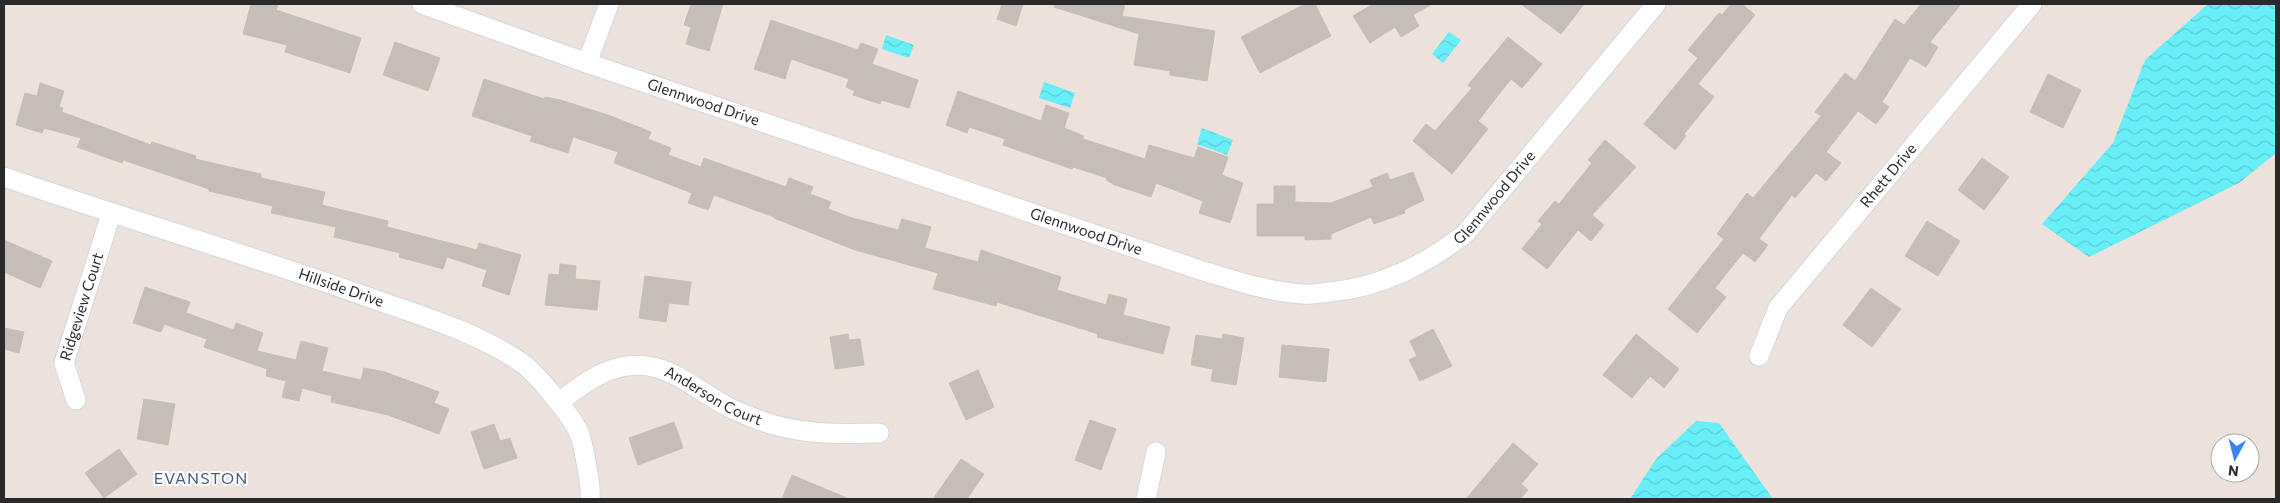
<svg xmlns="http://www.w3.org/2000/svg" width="2280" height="503" font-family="Commissioner,sans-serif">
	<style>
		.water { fill: url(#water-waves) }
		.building { fill: #c5bdb7; stroke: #c9bdb5 }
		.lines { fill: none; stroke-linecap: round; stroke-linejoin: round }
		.minor-casing { stroke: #d0d8e4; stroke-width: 21 }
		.minor { stroke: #fff; stroke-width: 19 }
		.labels { text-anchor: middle; stroke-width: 4; stroke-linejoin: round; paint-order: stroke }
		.street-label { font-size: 15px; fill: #2a2a2a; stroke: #fff }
		.neighbourhood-label { font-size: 16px; letter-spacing: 1px; fill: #475c7e; stroke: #fff }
	</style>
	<defs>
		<pattern id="water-waves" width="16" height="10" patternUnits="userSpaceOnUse" patternTransform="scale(1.25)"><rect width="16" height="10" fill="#67eef7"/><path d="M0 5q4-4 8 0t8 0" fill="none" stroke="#5accd4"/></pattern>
	</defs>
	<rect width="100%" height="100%" fill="#ede2db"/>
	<path class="water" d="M2208,4H2276V153L2239,183L2089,257L2042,224L2113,143L2145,60Z
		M1449,32L1461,40L1443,63L1432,54Z
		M886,35L914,45L909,58L882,49Z
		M1044,82L1075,93L1070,108L1039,98Z
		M1202,128L1233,140L1227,155L1197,144Z
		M1696,421L1719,423L1773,499H1630L1656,459Z"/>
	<path class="building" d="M251,4H278L276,10L361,38L350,73L285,52L287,45L243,34Z
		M691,4H723L709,51L686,44L691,27L684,25Z
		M1002,4H1023L1016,26L997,19Z
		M1055,4H1125L1122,16L1215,31L1207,81L1170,75V71L1134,65L1139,34L1054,7Z
		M1305,4H1315L1331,36L1260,73L1241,37Z
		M1373,4H1432L1413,15L1419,26L1401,37L1395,27L1370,43L1353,16Z
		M1521,4H1584L1561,34Z
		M1731,4H1742L1755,15L1698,84L1714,97L1684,134L1686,136L1675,150L1644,124L1698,58L1688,50L1719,13L1722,15Z
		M1921,4H1961L1930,42L1938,47L1926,67L1910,58L1882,102L1889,107L1876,124L1858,111L1826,152L1841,163L1826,181L1816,173L1795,198L1792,195L1759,239L1768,245L1755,262L1743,253L1715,288L1726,297L1697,333L1668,309L1724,239L1717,234L1747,193L1753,198L1821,116L1815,112L1845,73L1855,81L1895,19L1904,25Z
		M771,20L858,50L861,43L878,49L872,64L918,80L909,108L881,100L880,104L853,95L855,91L846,87L849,79L791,59L785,79L754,69Z
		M1508,37L1542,64L1522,88L1511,79L1478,121L1488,129L1452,174L1413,141L1426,124L1435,131L1472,88L1468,85Z
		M395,42L440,58L428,91L383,75Z
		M2048,74L2081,90L2063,128L2030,112Z
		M484,79L544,99L545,97L560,100L608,115L651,132L648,139L671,148L668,155L701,167L704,158L786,187L789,178L813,187L810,194L831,202L828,209L849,217L898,230L902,219L931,227L925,248L978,262L981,250L1061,277L1057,290L1106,305L1109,294L1127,299L1123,315L1170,327L1163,354L1097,337L1098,334L997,302L996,306L933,289L938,273L855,250L774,218V217L714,195L708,210L688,203L692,193L614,163L618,152L573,137L568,153L530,141L532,136L472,116Z
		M40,83L64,91L59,107L63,108L62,112L151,145L152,142L196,156L195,159L261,174V178L325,192L322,205L388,221L387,227L477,250L479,243L521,255L509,295L482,286L487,270L447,257L443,269L399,257L400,253L334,237L336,227L271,213L273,206L209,191V189L123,160L122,163L77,147L81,138L44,128L42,133L16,125L25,93L37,96Z
		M958,91L1041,121L1046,105L1069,113L1064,128L1084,136L1083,139L1145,159L1149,145L1194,158L1198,147L1228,157L1222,175L1243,183L1230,223L1199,213L1203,201L1156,183L1151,197L1115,185L1106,180L1107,178L1073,167L1072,169L1003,145L1005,139L969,127L967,133L946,125Z
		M1605,140L1636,167L1592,215L1604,225L1591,241L1578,230L1547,269L1522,249L1542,224L1538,221L1555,201L1559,204L1592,163L1588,160Z
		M1982,158L2009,177L1984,210L1958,190Z
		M1413,172L1424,200L1404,210L1405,213L1374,224L1371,217L1331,234V239L1305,240V236H1257V204H1274V186H1295V202L1331,203L1373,187L1370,180L1387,173L1390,180Z
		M1927,221L1960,241L1938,276L1905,256Z
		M4,240L52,261L40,288L4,272Z
		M560,264L576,266L575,279L600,281L597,310L545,305L549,274L559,275Z
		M645,276L691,282L688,305L669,303L666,322L639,318Z
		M145,287L190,302L186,313L234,330L236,323L263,333L257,351L296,360L301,341L328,348L322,371L361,380L364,368L385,372L439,392L434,403L449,409L439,434L388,415L331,402L332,396L302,388L299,401L282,397L286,381L266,376L267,369L204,347L207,339L164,324L161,332L133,323Z
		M1871,288L1901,309L1872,347L1843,325Z
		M4,328L24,332L19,353L4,349Z
		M1433,329L1452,366L1420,381L1409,360L1417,356L1410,341Z
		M848,334L849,340L860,339L864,365L835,369L830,337Z
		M1223,334L1244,338L1236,385L1211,381L1213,369L1191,365L1196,335L1222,339Z
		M1636,334L1679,369L1664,388L1650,376L1632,398L1603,375Z
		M1282,345L1329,349L1326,382L1279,377Z
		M978,370L994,407L966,420L949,383Z
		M144,399L175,404L168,445L137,439Z
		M1090,420L1116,429L1101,470L1075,460Z
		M674,422L683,448L638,465L629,438Z
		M494,424L500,441L510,438L517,458L484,469L471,432Z
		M1513,443L1538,464L1521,484L1528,490L1520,499H1466Z
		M119,449L137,474L104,498L85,473Z
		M961,459L984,474L967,499H933Z
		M792,475L849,499H782Z"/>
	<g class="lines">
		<defs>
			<g id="minor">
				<path id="s1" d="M422,4L587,63L1200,270C1233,280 1268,292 1303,294C1312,295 1322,293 1330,292C1382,287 1424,265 1465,234L1656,4"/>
				<path d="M587,63L609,4"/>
				<path id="s2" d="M4,177C123,218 243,253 362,295C415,314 474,330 522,363C536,373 572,416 579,433C583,442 592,489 590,499"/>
				<path id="s3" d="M1759,356L1778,308L2032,4"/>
				<path id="s4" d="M76,400L64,363L111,214"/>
				<path id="s5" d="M558,402C572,393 587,380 603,373C657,350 684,383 728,407C738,412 749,416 759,420C799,435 838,434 879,433"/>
				<path d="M1146,499L1156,452"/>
			</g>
		</defs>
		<use href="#minor" class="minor-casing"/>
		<use href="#minor" class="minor"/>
	</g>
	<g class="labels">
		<g class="street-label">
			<text dy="5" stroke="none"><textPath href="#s1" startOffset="298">Glennwood Drive</textPath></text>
			<text dy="5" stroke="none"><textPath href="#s3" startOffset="224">Rhett Drive</textPath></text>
			<text dy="5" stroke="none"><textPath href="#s1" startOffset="1151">Glennwood Drive</textPath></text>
			<text dy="5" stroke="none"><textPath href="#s1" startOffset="702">Glennwood Drive</textPath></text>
			<text dy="5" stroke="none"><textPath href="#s2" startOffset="355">Hillside Drive</textPath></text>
			<text dy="5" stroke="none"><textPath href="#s4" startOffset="98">Ridgeview Court</textPath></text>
			<text dy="5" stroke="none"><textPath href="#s5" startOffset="172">Anderson Court</textPath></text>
		</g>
		<g class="neighbourhood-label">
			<text x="201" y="484">EVANSTON</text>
		</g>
	</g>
	<rect width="2280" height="503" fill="none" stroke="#2a2a2a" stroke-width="10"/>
	<g transform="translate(2235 458) rotate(187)"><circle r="24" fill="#ffffff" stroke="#aaaaaa"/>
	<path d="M0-4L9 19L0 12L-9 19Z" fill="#3685ff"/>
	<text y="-8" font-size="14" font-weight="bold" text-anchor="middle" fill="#2a2a2a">N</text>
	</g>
</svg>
